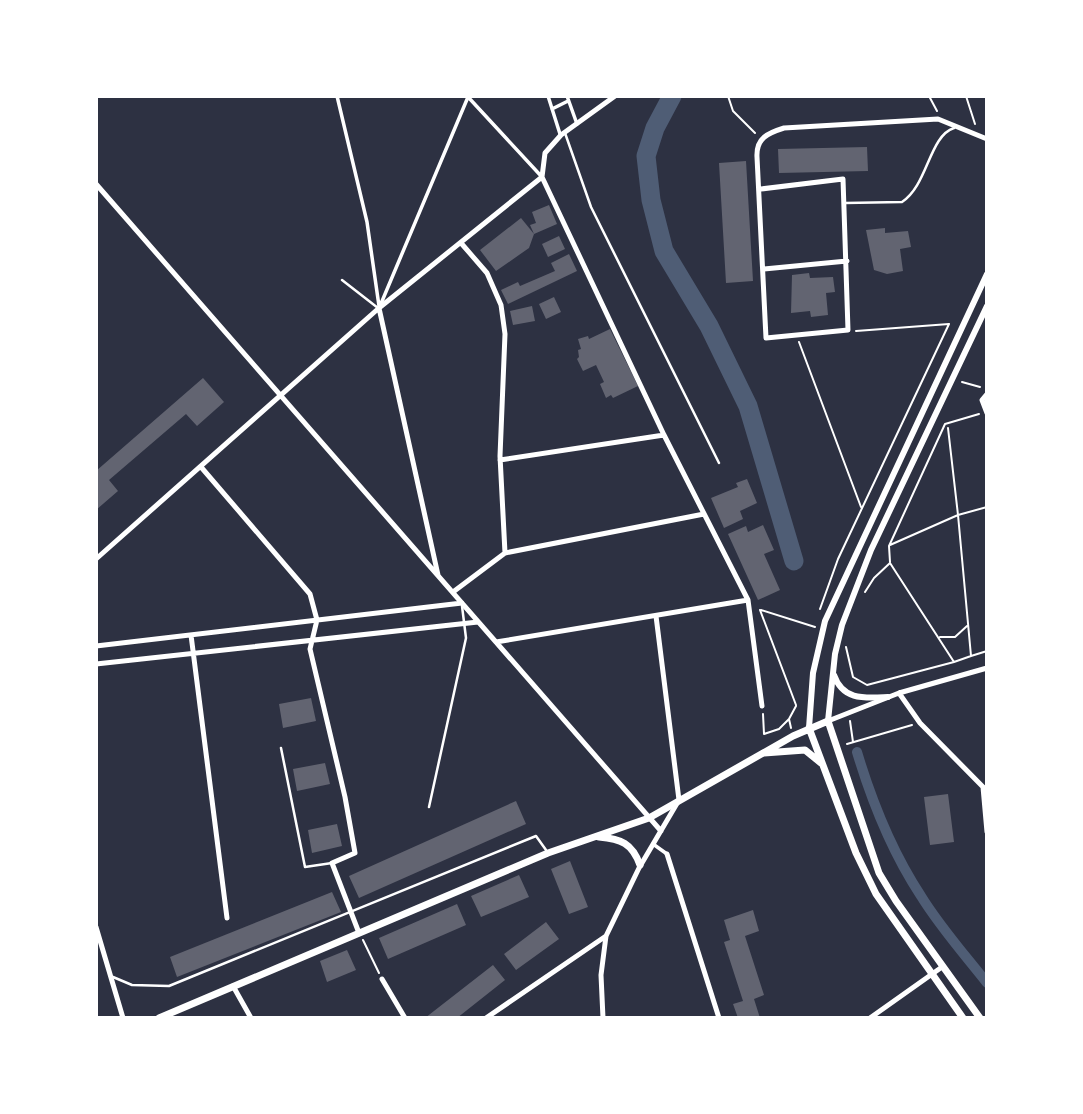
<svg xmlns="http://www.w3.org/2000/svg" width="1083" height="1114" font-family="Bitter,serif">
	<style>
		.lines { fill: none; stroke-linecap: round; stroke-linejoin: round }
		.canal { stroke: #4f5d75; stroke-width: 10 }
		.river { stroke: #4f5d75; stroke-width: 19 }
		.building { fill: #626471 }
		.path { stroke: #fff; stroke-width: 2 }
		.service { stroke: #fff; stroke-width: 2.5 }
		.pedestrian { stroke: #fff; stroke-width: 3.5 }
		.minor { stroke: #fff; stroke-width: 5 }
		.tertiary { stroke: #fff; stroke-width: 6 }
		.secondary { stroke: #fff; stroke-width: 7 }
	</style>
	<rect width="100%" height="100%" fill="#2d3142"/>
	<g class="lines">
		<path class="canal" d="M857,752C872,802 892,852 921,896C940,927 965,955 987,983"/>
		<path class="river" d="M672,96L655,128L646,156L651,200L664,251L709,326L748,406L794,561"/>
	</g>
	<path class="building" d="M867,147L868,171L779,173L778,149Z
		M746,161L753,281L726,283L719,163Z
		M549,205L557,224L534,234L530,225L536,223L532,212Z
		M521,218L534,234L529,248L496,271L480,250Z
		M885,228V233L908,231L911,247L900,249L903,271L887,274L874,270L866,230Z
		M559,236L565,249L548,257L542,244Z
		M569,254L577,271L508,304L501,290L518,282L520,286L555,271L551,263Z
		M809,273L810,278L833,277L835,292L826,293L828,315L811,317L810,311L791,313L792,275Z
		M554,297L561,312L546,319L539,304Z
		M532,306L535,321L513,325L510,311Z
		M610,329L638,386L613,398L611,395L606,398L600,384L604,382L596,365L583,371L577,359L579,357L578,350L581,349L578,339L588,336L589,339Z
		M203,378L224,402L197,426L186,414L109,480L118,491L96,510V471Z
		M747,479L757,503L740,511L743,519L724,528L711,498L738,487L736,483Z
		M763,525L774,550L764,554L780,590L758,600L728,534L746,526L748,532Z
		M311,698L316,721L283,728L279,704Z
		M325,763L330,784L297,791L293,769Z
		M948,794L954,842L930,845L924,797Z
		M516,801L526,824L359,898L349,876Z
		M337,824L342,846L312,853L308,830Z
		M570,861L588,907L569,914L551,869Z
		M519,875L529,897L481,917L471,896Z
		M332,892L341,912L177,977L170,957Z
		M457,904L466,925L388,959L379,938Z
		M753,910L759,931L745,936L764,995L754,999L760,1018H738L733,1004L743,1001L724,942L730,940L724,920Z
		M546,922L559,939L516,970L504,954Z
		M347,950L356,970L327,982L320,961Z
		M493,965L505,980L457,1018H425Z"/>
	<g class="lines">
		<path class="path" d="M728,96L733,111L755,133
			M929,96L937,111
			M966,96L975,124
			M799,342L861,507
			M962,382L980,387
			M890,545L958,515L948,428
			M890,562L889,546L945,424L979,414
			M865,592L874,578L890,563L954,662L971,656L958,515L987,507
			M820,609L838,559L949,324L856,331
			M760,610L796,705
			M761,610L815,627
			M940,637H955L967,626
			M846,647L853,677L867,685L954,662
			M971,656L987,651
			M763,714L764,734L779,729L789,719
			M850,721L853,742
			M791,728L789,719L796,706
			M847,744L912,725
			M363,940L379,973"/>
		<path class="service" d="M565,133L591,207L719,463
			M845,203L902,202C928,185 929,136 954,128
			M342,280L378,308
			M281,748L305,867L332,863
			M429,807L466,638L462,606
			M113,977L132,985L169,986L536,836L546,850"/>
		<path class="pedestrian" d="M337,96L367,222L379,306
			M548,96L560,134
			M567,96L577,124
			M469,98L542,177
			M552,109L568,101
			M380,306L468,97
			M653,844L667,854"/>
		<path class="minor" d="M542,177L664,435L748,600L762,706
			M542,177L545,153L561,135L615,96
			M96,184L661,831
			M761,189L843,179L848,330L766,338L757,157C756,138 768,133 784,128L938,119L987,139
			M461,243L487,273L501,305L505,334L500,456L505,553
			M764,269L847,261
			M379,308L438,575
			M987,394L982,400L987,413
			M500,460L664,435
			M201,467L310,594L317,620L310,649L345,797L355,853L332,863L359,933
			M96,559L379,308L542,177
			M453,592L505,553L704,514
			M191,635L227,918
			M496,642L748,600
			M96,646L462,603
			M96,664L478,622
			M899,693L920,723L987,791
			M828,721L899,693L987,668
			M983,787L987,832
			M667,854L719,1018
			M96,927L123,1018
			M382,979L405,1018
			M233,986L251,1018
			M486,1018L606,936
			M603,1018L601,975L606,936L639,868L679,800L656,616
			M870,1018L942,967"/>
		<path class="tertiary" d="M834,675C843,701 865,698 888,697
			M828,721L835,654L842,625L871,550L987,306
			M809,728L813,673L825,621L987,274"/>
		<path class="secondary" d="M809,728L856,853L876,894L963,1018
			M764,753L805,750L821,763
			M599,837C621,839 632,843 640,865
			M159,1018L548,853L649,818L793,736L828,721L879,873L896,901L980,1018"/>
	</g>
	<rect width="1083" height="1114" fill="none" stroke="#ffffff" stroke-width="196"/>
</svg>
